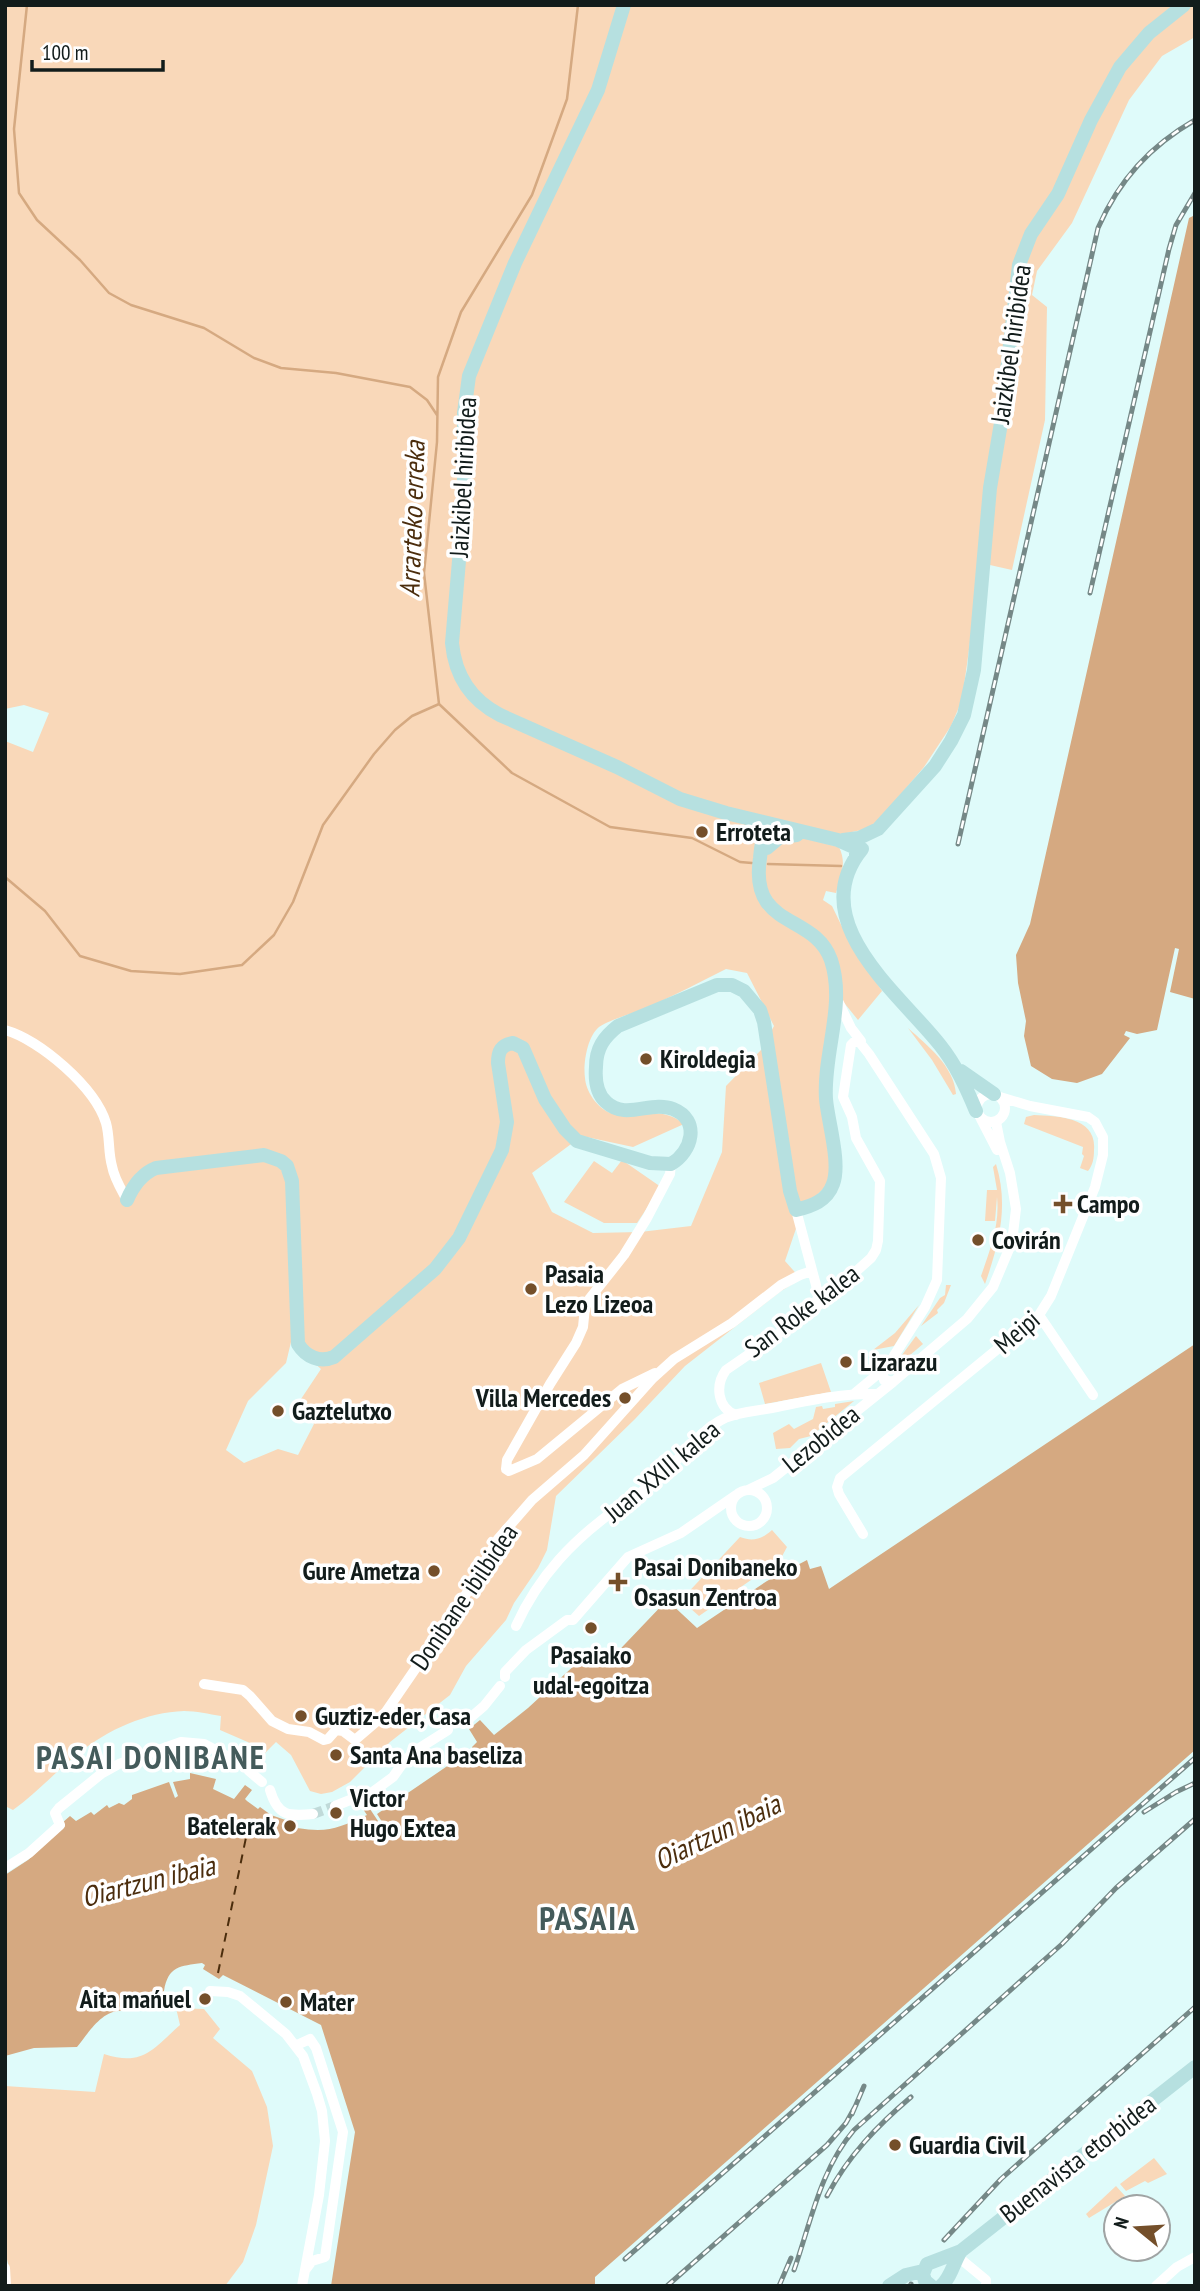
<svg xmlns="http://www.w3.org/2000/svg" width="1200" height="2291" font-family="'PT Sans Narrow',sans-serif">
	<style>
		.green { fill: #f9d8b9; fill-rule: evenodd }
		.water { fill: #d5a981 }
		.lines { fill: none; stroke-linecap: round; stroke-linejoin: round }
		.stream { stroke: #d5a981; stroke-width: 2.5 }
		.ferry { stroke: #4b2d0d; stroke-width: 2; stroke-dasharray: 9 7; stroke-linecap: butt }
		.street-tunnel { stroke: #c0dad9; stroke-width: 10; stroke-dasharray: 10 5; stroke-linecap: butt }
		.street { stroke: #fff; stroke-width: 10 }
		.secondary { stroke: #b6e0e0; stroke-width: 14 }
		.rail-casing { stroke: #758887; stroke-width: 5 }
		.rail { stroke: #fff; stroke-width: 2.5; stroke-dasharray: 8; stroke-linecap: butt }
		.poi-dot { fill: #744f2a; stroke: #fff; stroke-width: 2.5 }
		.labels { text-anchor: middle; stroke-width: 7; stroke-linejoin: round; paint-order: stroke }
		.street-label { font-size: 26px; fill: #121c1b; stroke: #fff }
		.poi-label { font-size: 26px; font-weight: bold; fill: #121c1b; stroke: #fff; text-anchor: start }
		.water-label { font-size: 28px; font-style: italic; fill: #4b2d0d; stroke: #fff }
		.district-label { font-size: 33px; font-weight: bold; letter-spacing: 2px; fill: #445b5b; stroke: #fff }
	</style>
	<rect width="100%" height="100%" fill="#dffbfa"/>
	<path class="green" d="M5,5H1195V37L1162,56L1129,100L1072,223L1037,271L1032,295L1047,307L1045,420L1012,570L981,563L962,700L951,726L924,767L878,821L866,829L838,835L764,821L762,844L791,835L839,847C847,863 841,876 836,893L826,891L823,900L832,906L847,937L882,991L858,1020L837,994L826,1087L835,1178L803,1208L785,1261L801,1279L781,1291L685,1366L635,1419L556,1496L547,1550L538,1568L514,1603L506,1620L466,1666L450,1695L390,1742L350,1782L332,1792L321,1794L310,1791L291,1755L276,1742L265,1753L250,1743L220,1730L221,1716C209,1714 196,1711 184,1711C147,1712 107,1730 79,1753C56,1771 37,1793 13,1810L5,1806V741L33,752L49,713L24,705L5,709ZM726,969L747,973L774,1026L761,1050L726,1086L722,1152L691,1226L640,1232L593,1233L552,1212L532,1173L582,1136L633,1147L684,1124C655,1101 639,1125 608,1112C596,1106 586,1091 585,1078C583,1064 587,1037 599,1027C611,1019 635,1013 649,1007C675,995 700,982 726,969ZM291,1342L321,1369L297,1405L314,1424L298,1455L278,1449L244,1463L226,1450L248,1401L286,1363Z
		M908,1028C928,1046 954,1066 956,1094L953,1095L932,1060Z
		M1034,1115C1058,1116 1097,1117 1094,1150C1094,1158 1093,1165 1088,1171L1080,1168L1084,1156L1082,1154L1083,1147L1024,1124L1026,1117Z
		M622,1160L661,1187L637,1223H604L564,1202L594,1161L612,1173Z
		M996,1164C1009,1206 999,1244 985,1284L981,1276C990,1250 1000,1225 997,1197L995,1221H985L987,1190H997L993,1167Z
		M946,1285H951L944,1303L937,1310L938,1313L921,1326L940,1298L945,1295Z
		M919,1305L894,1346L873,1350L895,1333Z
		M916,1336L923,1344L896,1367L899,1359Z
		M821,1363L831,1392L765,1404L759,1383Z
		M854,1401L811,1436L799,1439L790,1448L776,1449L773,1433L789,1424L794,1429L813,1419L816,1407L822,1406L823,1409L835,1407V1404Z
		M772,1530L787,1547L780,1560L699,1616L681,1600L740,1537C753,1542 762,1539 772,1530Z
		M176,2008L204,2009L220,2029L213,2038L252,2071L267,2107L273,2146L256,2225L243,2262L225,2286H10V2272L5,2251V2086L95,2092L104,2054C143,2067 153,2049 180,2025Z
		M1154,2158L1167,2174L1148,2183L1145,2181L1126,2191L1120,2184Z
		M1116,2186L1125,2196L1089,2218L1086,2214Z"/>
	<path class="water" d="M1195,215V999L1170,992L1179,949L1175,948L1157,1030L1137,1034L1126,1031L1124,1035L1130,1038L1102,1074L1077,1083L1052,1079L1031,1066L1024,1036L1026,1021L1018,983L1016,955L1030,924L1189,218Z
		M1195,1344V1750L595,2277V2286H331L355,2132L321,2025L223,1975L219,1979L203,1969L205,1965L202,1963C180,1966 168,1966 164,1991L144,2008L137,2001L125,2011C103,2008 90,2031 77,2047L34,2048L5,2056V1875L28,1860L65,1826L62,1823L70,1816L76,1821L91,1812L94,1815L107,1805L109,1808L119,1803L124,1805L132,1799V1795L169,1782L175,1798L178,1796L173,1782L190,1779V1773L216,1779L213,1789L234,1799L245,1785L252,1790L245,1799L247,1801L258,1809L260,1807L271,1815L297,1824V1828C329,1833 338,1828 367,1815L363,1809L368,1806L382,1827L384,1825L377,1814L465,1754L467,1756L474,1752L472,1747L477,1742L469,1729L480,1720L494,1735L528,1708L590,1651L605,1665L667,1600L697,1628L767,1581L807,1560L810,1569L821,1566L829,1589Z"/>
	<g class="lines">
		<path class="stream" d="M27,5L14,129L19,193L37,220L80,260L109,293L131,305L204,328L254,358L281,368L336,373L410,387L427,400L437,415
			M578,5L567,99L532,195L461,312L438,377L437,442L424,573L439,704L512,773L610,827L692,838L740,862L752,863
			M768,864L841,866
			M5,877L45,911L80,956L131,971L180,974L242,965L274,935L293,902L323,825L374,754L395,730L412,716L439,704"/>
		<path class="ferry" d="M218,1973L249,1823"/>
		<path class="street-tunnel" d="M313,1814L335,1806"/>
		<path class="street" d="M838,1001L851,1028L861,1041
			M5,1030C40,1040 95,1087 106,1123C110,1137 108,1152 112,1166C114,1178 121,1189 127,1200
			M977 1108a14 14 0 1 1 28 0a14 14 0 1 1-28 0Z
			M981,1119L997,1150
			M796,1210L816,1285L818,1297L814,1308
			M1039,1315L1093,1395
			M655,1373L622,1389L537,1459L509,1471L506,1469L507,1460L550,1384L576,1343L583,1327L585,1307L590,1298L624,1255L647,1218L670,1174L671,1164
			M855,1393L884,1369
			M736,1415C717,1408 715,1385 726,1370L812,1311L871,1258L876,1250L878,1241L880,1181L856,1138L852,1117L843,1097L851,1045L857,1039L869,1054L934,1154L941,1178L937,1280L925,1307L883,1373L884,1380L893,1382
			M731 1508a18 18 0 1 1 36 0a18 18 0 1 1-36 0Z
			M748,1490L773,1478L893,1382L967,1319L993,1287L1012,1242L1016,1209L1010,1173L1000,1142L996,1122
			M863,1534L839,1494L837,1487L840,1478L1039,1315L1051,1296L1095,1187L1103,1155V1137L1095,1122L1088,1117L1030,1106L1000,1097
			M516,1626C539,1575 574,1539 619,1507C632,1498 646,1490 658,1479C680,1460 698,1431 725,1418C739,1412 756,1411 772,1408C807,1401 841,1393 877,1394
			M505,1677V1672L526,1650L567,1620H573L628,1557L681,1533L736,1495
			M204,1684L243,1690L250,1696L272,1721L288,1729L309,1732L324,1740L328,1739L336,1730L343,1731L355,1740L383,1716L462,1601L498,1539L532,1500L584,1455L653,1378L674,1359L732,1323L781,1285L800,1275L812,1271
			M463,1724L484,1706L500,1686
			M249,1771L262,1782
			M270,1790C278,1817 289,1816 313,1814
			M335,1806L350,1800L359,1802L393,1777L405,1760L418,1749L448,1730
			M5,1868L29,1853L60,1825L55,1813L59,1808L101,1774L119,1764L181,1742L204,1744L236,1761
			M210,1991L228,1992L240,1996L286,2034L303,2056L317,2094L322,2111L325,2141L319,2195L302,2286
			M297,2045L310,2039L316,2048L343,2132L325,2257L312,2261L306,2269
			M957,2256L986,2280V2286
			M5,2268L6,2286
			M1156,2286L1177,2267L1195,2257"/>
		<path class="secondary" d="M624,5L598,90L515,263L469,376L464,413V502L452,643C455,675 471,700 500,715L617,767L680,799L726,813L838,840L856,848V856
			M843,840L859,838L878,829L935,766L951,741L964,715L974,670L990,488L1001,423L1019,265L1031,234L1058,194L1091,120L1120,67L1149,33L1184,5
			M767,848L780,837L797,835
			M862,849C803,921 899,993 940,1045C956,1065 966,1087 976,1111
			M961,1071L994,1094
			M127,1200C133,1186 141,1174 156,1168L264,1155L281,1161L287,1166L292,1181L298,1344C306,1357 320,1363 334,1357L435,1269L459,1238L502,1150L507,1122L498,1063C498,1051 501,1045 513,1043L523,1048L545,1099L565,1129L577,1141L650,1163L671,1164C692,1152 701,1120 673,1109C651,1100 626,1121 606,1102C596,1093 595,1079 596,1067C596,1048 604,1037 618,1026L717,985H732L744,991L760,1010L764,1022L790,1191L796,1210C812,1206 827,1201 833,1184C841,1163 828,1122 826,1099C823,1053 846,1005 831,960C814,912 749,930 760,858C761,848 762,837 768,828
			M889,2286L906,2275L923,2271
			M931,2286L925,2281L923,2274L927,2264L961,2251L1195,2067
			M941,2286C951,2278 954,2261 961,2251"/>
		<defs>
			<path id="rail" d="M1090,593L1169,249L1176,225L1195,193
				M958,844L1098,228C1119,180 1150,146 1195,120
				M1144,1812L1176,1792L1195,1783
				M852,2114L864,2086
				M827,2196C848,2156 877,2126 911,2097
				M944,2240L1001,2179L1195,2007
				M625,2259L1195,1758
				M794,2270C811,2222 820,2170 854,2130L1062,1944L1116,1888L1195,1819
				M667,2286L827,2145L846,2123L856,2105
				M779,2286L791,2258
				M910,2286L911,2284"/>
		</defs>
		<use href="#rail" class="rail-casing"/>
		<use href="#rail" class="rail"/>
	</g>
	<g class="poi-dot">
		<circle cx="702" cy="832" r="7"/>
		<circle cx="646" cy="1059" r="7"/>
		<path d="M1059.5 1193.5h7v7h7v7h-7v7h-7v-7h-7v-7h7z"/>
		<circle cx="978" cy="1240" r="7"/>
		<circle cx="531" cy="1289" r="7"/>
		<circle cx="846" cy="1362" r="7"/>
		<circle cx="625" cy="1398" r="7"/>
		<circle cx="278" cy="1411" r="7"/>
		<circle cx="434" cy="1571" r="7"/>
		<path d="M614.5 1571.5h7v7h7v7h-7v7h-7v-7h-7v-7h7z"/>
		<circle cx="591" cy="1628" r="7"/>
		<circle cx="301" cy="1716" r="7"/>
		<circle cx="336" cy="1755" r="7"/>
		<circle cx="336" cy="1813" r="7"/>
		<circle cx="290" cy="1826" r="7"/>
		<circle cx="205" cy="1999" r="7"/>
		<circle cx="286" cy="2002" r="7"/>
		<circle cx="895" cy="2145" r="7"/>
	</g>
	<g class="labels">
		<g class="street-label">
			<text transform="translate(1011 344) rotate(-82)" y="9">Jaizkibel hiribidea</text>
			<text transform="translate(463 477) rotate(-87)" y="9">Jaizkibel hiribidea</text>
			<text transform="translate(802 1311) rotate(-37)" y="9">San Roke kalea</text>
			<text transform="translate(1017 1332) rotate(-41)" y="9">Meipi</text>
			<text transform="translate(821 1439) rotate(-39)" y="9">Lezobidea</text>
			<text transform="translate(662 1471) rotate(-40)" y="9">Juan XXIII kalea</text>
			<text transform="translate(464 1597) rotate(-56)" y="9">Donibane ibilbidea</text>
			<text transform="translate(1078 2159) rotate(-38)" y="9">Buenavista etorbidea</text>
		</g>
		<g class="poi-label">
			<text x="716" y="841">Erroteta</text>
			<text x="660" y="1068">Kiroldegia</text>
			<text x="1077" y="1213">Campo</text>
			<text x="992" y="1249">Covirán</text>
			<text x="545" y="1283">Pasaia<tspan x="545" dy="30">Lezo Lizeoa</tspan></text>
			<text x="860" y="1371">Lizarazu</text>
			<text x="611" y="1407" text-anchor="end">Villa Mercedes</text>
			<text x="292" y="1420">Gaztelutxo</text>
			<text x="634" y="1576">Pasai Donibaneko<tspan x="634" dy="30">Osasun Zentroa</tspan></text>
			<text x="420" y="1580" text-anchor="end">Gure Ametza</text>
			<text x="591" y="1664" text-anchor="middle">Pasaiako<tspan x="591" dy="30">udal-egoitza</tspan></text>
			<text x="315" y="1725">Guztiz-eder, Casa</text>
			<text x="350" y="1764">Santa Ana baseliza</text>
			<text x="350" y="1807">Victor<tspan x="350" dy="30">Hugo Extea</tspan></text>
			<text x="276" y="1835" text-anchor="end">Batelerak</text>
			<text x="191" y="2008" text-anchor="end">Aita mańuel</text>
			<text x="300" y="2011">Mater</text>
			<text x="909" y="2154">Guardia Civil</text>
		</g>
		<g class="water-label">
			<text transform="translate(412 519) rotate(-88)" y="10">Arrarteko erreka</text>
			<text transform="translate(717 1832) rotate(-26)" y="10">Oiartzun ibaia</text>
			<text transform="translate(148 1881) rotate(-14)" y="10">Oiartzun ibaia</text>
		</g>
		<g class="district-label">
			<text x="151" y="1769">PASAI DONIBANE</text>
			<text x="588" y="1930">PASAIA</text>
		</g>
	</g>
	<rect width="1200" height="2291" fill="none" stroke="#121c1b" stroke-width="14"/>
	<g transform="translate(1137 2228) rotate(288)"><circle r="33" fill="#ffffff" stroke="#a0a4a4" stroke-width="2"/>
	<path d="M0-5L12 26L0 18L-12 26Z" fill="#744f2a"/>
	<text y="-10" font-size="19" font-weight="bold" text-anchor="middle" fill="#121c1b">N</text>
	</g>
	<path d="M32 60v10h131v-10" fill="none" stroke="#121c1b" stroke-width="3.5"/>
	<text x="42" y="60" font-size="21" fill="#121c1b" stroke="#ffffff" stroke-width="5" paint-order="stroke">100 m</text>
</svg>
